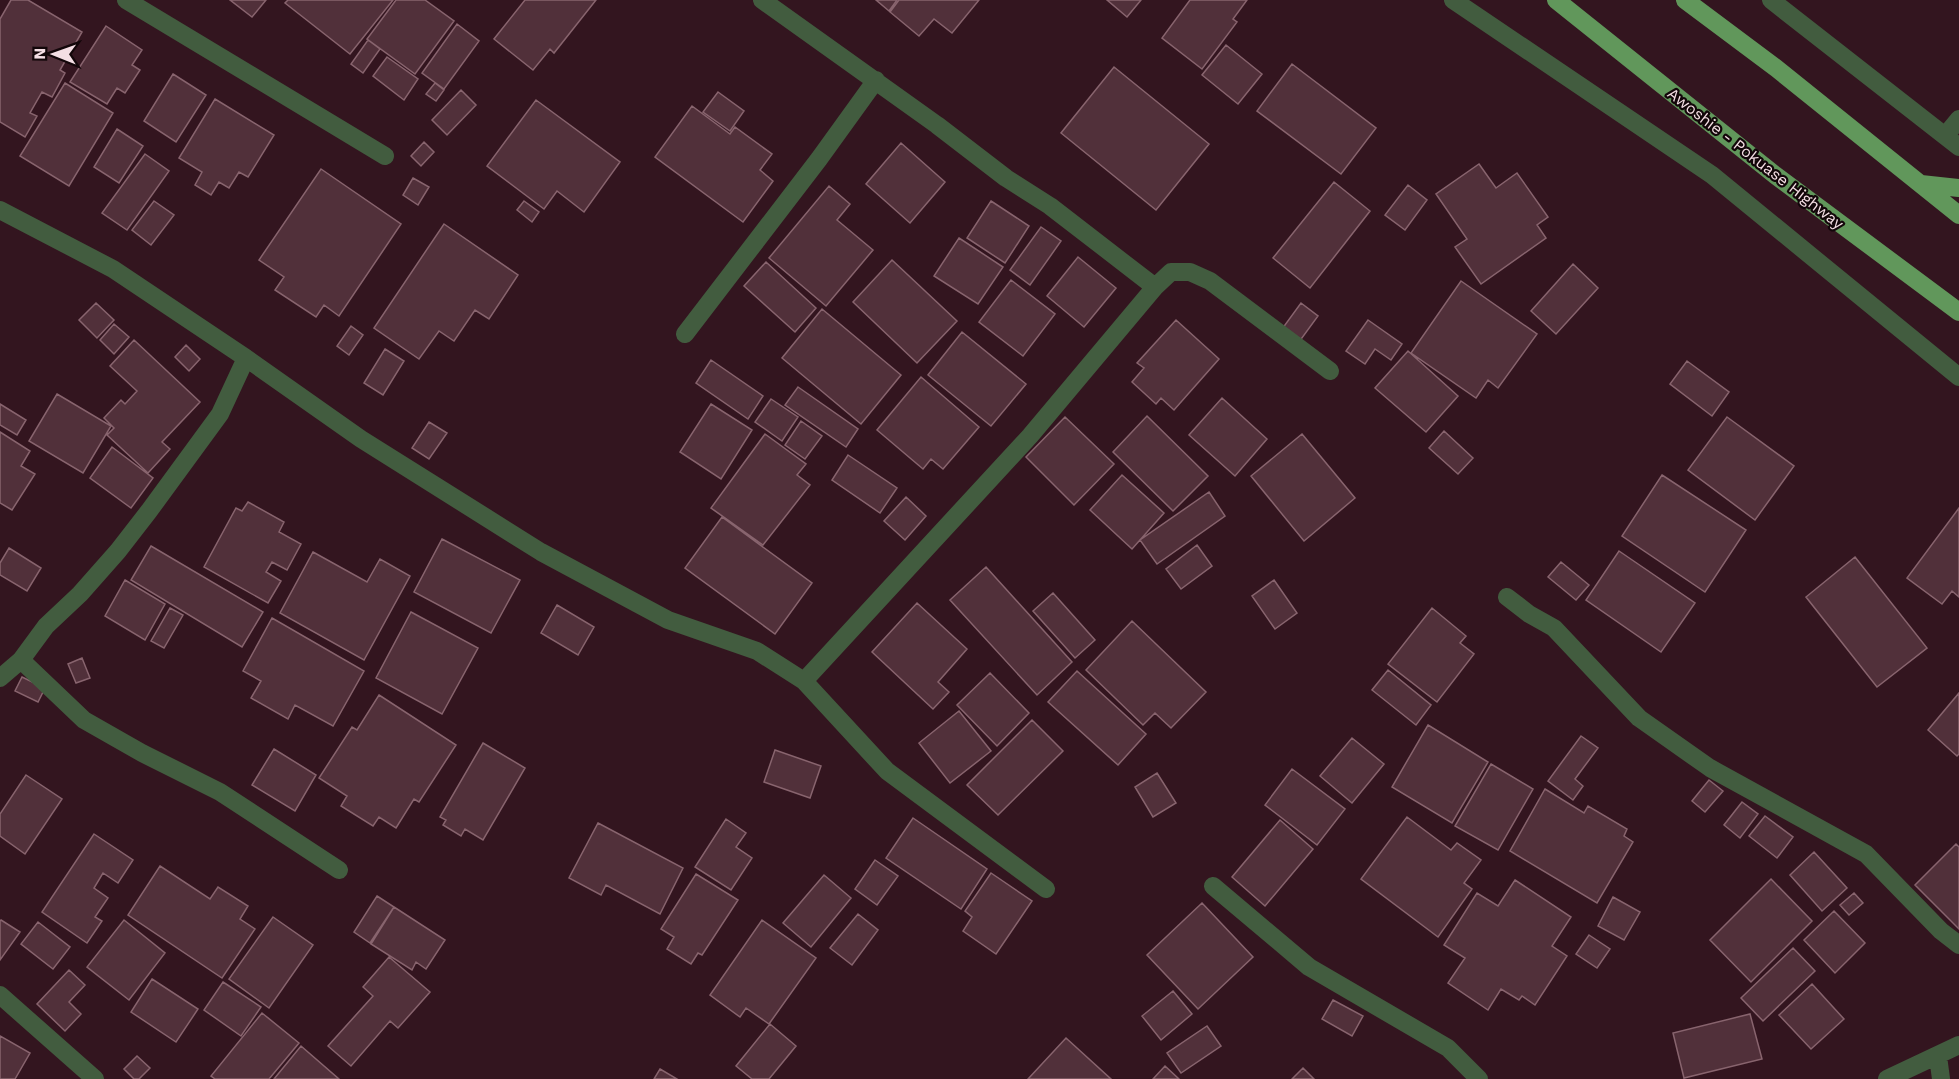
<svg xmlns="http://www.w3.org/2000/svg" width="1959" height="1079" font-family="'Work Sans',sans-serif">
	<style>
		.building { fill: #51303a; stroke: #88646e; stroke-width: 1.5 }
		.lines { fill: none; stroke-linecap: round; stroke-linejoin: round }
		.minor { stroke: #425c3f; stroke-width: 18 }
		.major { stroke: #61975b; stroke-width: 18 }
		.labels { text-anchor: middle; stroke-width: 4.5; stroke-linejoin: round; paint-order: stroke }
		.street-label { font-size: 16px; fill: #f4dee4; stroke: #120609 }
	</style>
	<rect width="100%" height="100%" fill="#33151f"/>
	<path class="building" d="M11,0H28L82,32L60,70L65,73L52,97L42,92L30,113L37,116L25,137L0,122V19Z
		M230,0H266L252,17Z
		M288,0H393L350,54L285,3Z
		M396,0H425L454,21L415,74L367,39Z
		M525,0H596L554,53L550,49L533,70L494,39Z
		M876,0H897L889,11Z
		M899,0H979L952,33L934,19L919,36L890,12Z
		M1107,0H1141L1127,17Z
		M1190,0H1247L1233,19L1237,22L1202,69L1162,38Z
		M457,24L479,41L444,89L422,73Z
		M106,26L142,50L132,65L140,70L125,93L117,88L107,104L70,82Z
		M368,40L380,49L363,73L351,64Z
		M1226,45L1262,74L1238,104L1202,75Z
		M387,57L418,79L404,100L373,76Z
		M1292,64L1376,128L1341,174L1257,111Z
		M1114,67L1209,144L1156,210L1061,133Z
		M173,74L206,95L176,142L144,121Z
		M65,83L113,113L69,186L20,156Z
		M435,83L444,90L436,101L426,94Z
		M461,90L476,105L447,135L432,120Z
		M718,92L744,111L730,131L703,112Z
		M215,99L274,135L248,177L239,172L229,188L219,182L211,195L195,185L202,172L179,158Z
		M536,100L620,162L584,212L557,191L544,209L487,166Z
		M692,106L730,134L735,127L772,154L760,170L773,181L743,222L655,157Z
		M117,129L143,146L119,183L94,167Z
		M424,142L434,152L421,166L411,156Z
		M901,143L945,182L910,223L866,184Z
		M145,154L169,171L127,230L102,213Z
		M1479,164L1496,188L1517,173L1548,217L1537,225L1546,238L1481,284L1455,247L1467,239L1436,194Z
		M321,169L401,224L339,316L324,305L316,317L275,290L284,277L259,260Z
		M413,178L429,187L418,205L403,195Z
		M1334,182L1370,211L1310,288L1273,258Z
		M1408,185L1427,200L1405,230L1385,215Z
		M829,186L850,204L837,220L873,250L826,306L769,258Z
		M154,201L174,215L151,245L132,230Z
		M524,201L539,212L532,222L517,210Z
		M991,201L1029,226L1005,263L967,238Z
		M444,224L518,275L489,319L475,310L454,341L439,331L419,359L374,328Z
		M1041,227L1061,241L1030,285L1010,270Z
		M959,238L1003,267L978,304L934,276Z
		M1078,257L1116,288L1084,327L1047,296Z
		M892,260L957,321L917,363L853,302Z
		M766,262L816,308L795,332L744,286Z
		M1573,264L1598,288L1556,334L1531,311Z
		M1011,280L1055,314L1023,356L979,322Z
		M1461,281L1537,334L1498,388L1488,380L1476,398L1411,353Z
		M96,303L114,320L97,338L79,320Z
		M1301,303L1318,316L1299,342L1282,329Z
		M822,309L901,375L861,424L782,358Z
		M1176,320L1219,359L1174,410L1161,398L1156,404L1132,382L1144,368L1137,363Z
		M1368,320L1402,344L1391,360L1375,349L1365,364L1346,351Z
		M114,324L129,337L114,354L100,340Z
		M351,326L363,335L349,355L337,346Z
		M962,332L1026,384L991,426L928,375Z
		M134,340L200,402L162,442L170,449L148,473L107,435L114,428L104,418L121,400L125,404L137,391L110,366Z
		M186,345L200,359L189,371L175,357Z
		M385,349L404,361L383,395L364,383Z
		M1408,351L1458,396L1426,432L1375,388Z
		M711,360L763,396L748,419L696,383Z
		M1687,361L1729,392L1712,416L1670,384Z
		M921,377L979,427L943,469L931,459L923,469L877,430Z
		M798,387L858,429L846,447L785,405Z
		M57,394L111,426L83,473L29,441Z
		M1222,398L1267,439L1235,476L1189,435Z
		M771,399L798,417L782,441L755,422Z
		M0,404L26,420L17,435L0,425Z
		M711,404L752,430L721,479L680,452Z
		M1147,416L1208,476L1173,511L1113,452Z
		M1065,417L1114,464L1074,505L1026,457Z
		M1727,417L1794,466L1755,520L1688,470Z
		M801,421L822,436L805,459L785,445Z
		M429,422L447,433L429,459L412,448Z
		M1444,431L1473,458L1458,474L1429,448Z
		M0,432L30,451L21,466L35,474L12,510L0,503Z
		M765,434L806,464L797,475L810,485L763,545L711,508Z
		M1302,434L1355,498L1304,541L1251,476Z
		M112,447L153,478L131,508L90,478Z
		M848,455L897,488L880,513L832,480Z
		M1122,475L1164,513L1132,549L1090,510Z
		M1662,475L1746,530L1705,592L1622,536Z
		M1209,492L1225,516L1157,564L1140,540Z
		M906,497L926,516L905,540L884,521Z
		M248,502L284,522L279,532L301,544L287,570L272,562L266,572L281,581L268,603L204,567L236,508L242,511Z
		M1959,508V597L1952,591L1942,604L1907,578Z
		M722,517L812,583L775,634L685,568Z
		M442,539L520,580L491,633L414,592Z
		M1197,545L1212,566L1181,589L1166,569Z
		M151,546L263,612L242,647L131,580Z
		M9,548L41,568L27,591L0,575V563Z
		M1619,551L1695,603L1661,652L1586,600Z
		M313,552L367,582L380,559L410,576L364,660L280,613Z
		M1855,557L1927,648L1877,687L1806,597Z
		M1561,562L1589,585L1576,600L1548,577Z
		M986,567L1072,662L1037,695L950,600Z
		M125,580L165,604L145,640L105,616Z
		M1274,580L1297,613L1275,629L1252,596Z
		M1053,593L1095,640L1075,658L1033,611Z
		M917,603L967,649L938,682L949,692L933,709L872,652Z
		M557,605L594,627L578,655L541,633Z
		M170,608L183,615L164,648L151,641Z
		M1432,608L1466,636L1460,643L1474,654L1437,702L1388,664Z
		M411,612L478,648L442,714L376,678Z
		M272,618L364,671L333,726L295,705L288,719L251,698L261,681L243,671Z
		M1132,621L1206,692L1171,728L1155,713L1143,725L1086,670Z
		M82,658L90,678L76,683L68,664Z
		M1388,670L1431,705L1416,725L1372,690Z
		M1077,671L1146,734L1118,765L1048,702Z
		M990,673L1029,713L997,746L957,705Z
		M22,677L45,688L38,702L15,691Z
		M1959,693V754L1957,756L1928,730Z
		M379,695L456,745L419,802L414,799L396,828L379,817L373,826L341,806L347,796L319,778L352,727L357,730Z
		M959,711L991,751L950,783L919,743Z
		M1032,720L1063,751L998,815L967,785Z
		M1428,725L1488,762L1452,823L1392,787Z
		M1581,736L1598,748L1575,779L1583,786L1573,800L1548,781Z
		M1352,738L1384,764L1352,803L1320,776Z
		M483,743L525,768L483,840L465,829L461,836L443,825L446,820L440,817Z
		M274,749L316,775L295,811L252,785Z
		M775,750L821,766L810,798L764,782Z
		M1491,764L1533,789L1498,850L1455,826Z
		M1292,769L1345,809L1317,845L1265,805Z
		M1157,773L1176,803L1153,817L1135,787Z
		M26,775L62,799L25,854L0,836V814Z
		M1709,780L1723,791L1705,812L1692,801Z
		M1545,789L1584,813L1588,806L1627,829L1624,836L1633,842L1597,903L1510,851Z
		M1742,802L1758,814L1740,838L1724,825Z
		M1765,816L1793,837L1777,858L1749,836Z
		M1407,817L1451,850L1457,843L1481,860L1464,883L1472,889L1438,937L1361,879Z
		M913,818L987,869L961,909L886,858Z
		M726,819L746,833L736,847L752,858L731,890L695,867Z
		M1280,820L1313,849L1265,906L1232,877Z
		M598,823L683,868L660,914L606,885L601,895L569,878Z
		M94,834L133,860L118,883L103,873L94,888L108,898L95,917L102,921L87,943L42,912Z
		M1956,844L1959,847V929L1915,885Z
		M1814,852L1847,888L1822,911L1790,875Z
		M875,860L898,876L877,905L855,889Z
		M160,866L210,899L218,887L248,906L240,919L255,929L222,978L128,915Z
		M991,873L1032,901L996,954L963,931L972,917L965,911Z
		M696,874L738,900L702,955L698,953L691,964L667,949L674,937L661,929Z
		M824,875L851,898L811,947L783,923Z
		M1771,879L1812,921L1751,982L1710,940Z
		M1515,880L1571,917L1552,946L1567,956L1535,1005L1522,996L1519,1000L1501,989L1488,1010L1448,983L1465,958L1444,945L1477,893L1498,906Z
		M1854,893L1863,903L1849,915L1840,905Z
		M377,896L394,907L370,943L354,932Z
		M1613,897L1640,912L1624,940L1598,926Z
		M1202,903L1253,957L1198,1009L1147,955Z
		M394,907L445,940L426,969L416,962L412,970L371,944Z
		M1834,911L1865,943L1835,973L1804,940Z
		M858,914L878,930L852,965L830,948Z
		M273,917L313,945L269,1008L229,979Z
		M1,920L20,932L0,960V921Z
		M124,920L165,953L129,1000L87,967Z
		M762,920L816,958L769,1024L746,1008L740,1017L710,995Z
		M38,922L70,947L53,969L21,944Z
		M1589,935L1610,949L1597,968L1576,954Z
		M1793,948L1815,971L1763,1021L1741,998Z
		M389,957L430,992L398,1028L390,1021L351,1066L328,1046L373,996L363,987Z
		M69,970L85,985L69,1002L81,1014L65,1031L37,1004Z
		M152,979L198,1009L176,1042L131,1012Z
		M223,982L261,1007L241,1036L204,1010Z
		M1812,984L1844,1019L1811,1049L1779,1015Z
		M1173,991L1192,1014L1161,1040L1142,1016Z
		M1333,1000L1363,1016L1352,1036L1322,1019Z
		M262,1013L299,1043L269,1079H215L211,1076Z
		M1750,1014L1762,1059L1684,1078L1673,1033Z
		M770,1024L796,1046L769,1079H752L736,1066Z
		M1207,1026L1221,1046L1181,1073L1167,1053Z
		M0,1036L30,1053L15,1079H0Z
		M1066,1038L1111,1079H1028Z
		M301,1046L339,1079H274Z
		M137,1056L150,1068L139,1079H134L124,1069Z
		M1165,1066L1179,1079H1153Z
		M1303,1068L1314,1079H1292Z
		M660,1069L677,1079H654Z"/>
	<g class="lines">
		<path class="minor" d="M126,0L385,156
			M762,0L937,125L1006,178L1050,206L1155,287L1171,272H1190L1210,281L1330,371
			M1453,0L1712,175L1959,377
			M1771,0L1959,147
			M1945,136L1959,119
			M0,210L113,269L246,358L361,439L541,552L668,620L757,651L804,681L887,771L1046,889
			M685,334L819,159L876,80
			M1507,597L1529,614L1554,628L1639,718L1710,768L1866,854L1941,931L1959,945
			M21,660L84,720L142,753L220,792L339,870
			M0,678L21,660L46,626L80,594L118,551L149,511L220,414L246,358
			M804,681L1030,436L1155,287
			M1213,886L1309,967L1448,1048L1479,1079
			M0,995L95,1079
			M1938,1056L1941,1079
			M1887,1079L1959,1045"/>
		<path class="major" d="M1556,0L1775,175L1959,312
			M1685,0L1776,68L1959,215
			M1921,184L1959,188"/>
	</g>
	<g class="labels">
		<g class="street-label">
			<text transform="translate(1756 158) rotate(38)" y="6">Awoshie - Pokuase Highway</text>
		</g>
	</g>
	<g transform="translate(54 54) rotate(271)" stroke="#120609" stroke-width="4.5" paint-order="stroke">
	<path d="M0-4.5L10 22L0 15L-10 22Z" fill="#f4dee4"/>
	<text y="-9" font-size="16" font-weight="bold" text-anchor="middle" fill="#f4dee4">N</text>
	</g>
</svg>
